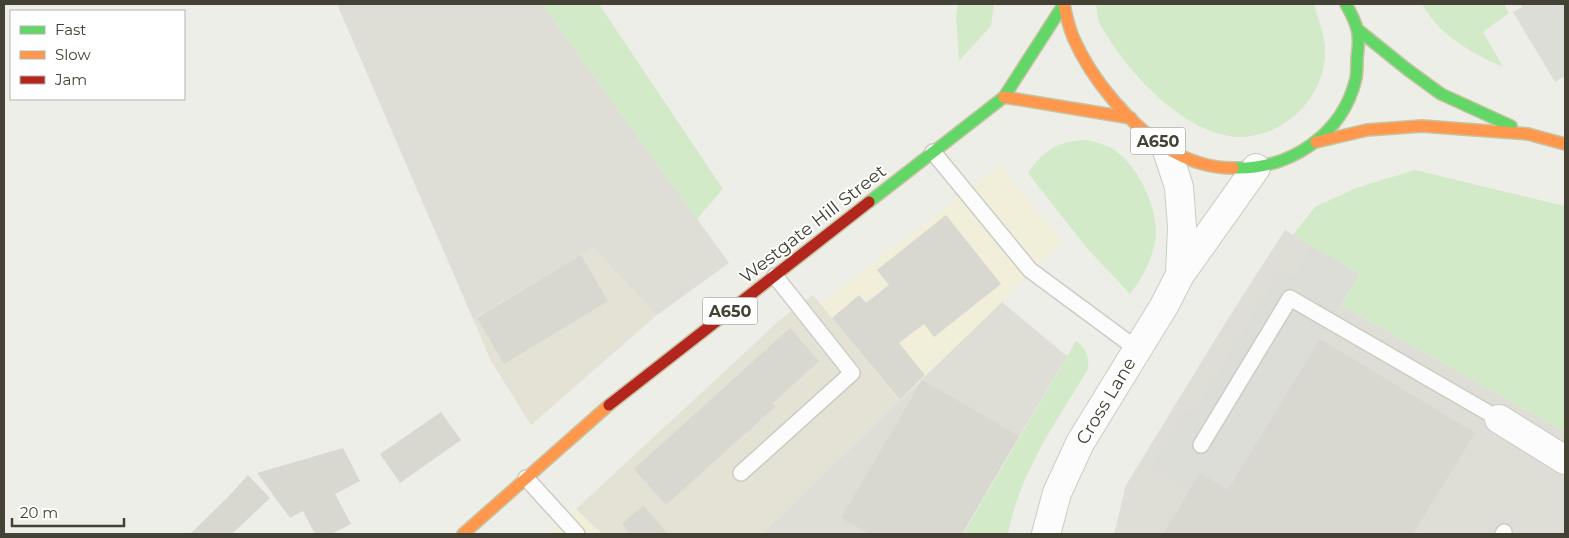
<svg xmlns="http://www.w3.org/2000/svg" width="1569" height="538" font-family="Montserrat,sans-serif">
	<style>
		.residential { fill: #e3e2d5 }
		.commercial { fill: #f1efda }
		.industrial { fill: #deddd6 }
		.green { fill: #d2eac8 }
		.parking { fill: #ddddd7 }
		.building { fill: #d8d7d0 }
		.lines { fill: none; stroke-linecap: round; stroke-linejoin: round }
		.lane-casing { stroke: #ccccc5; stroke-width: 18 }
		.street-casing { stroke: #ccccc5; stroke-width: 30 }
		.fast-casing { stroke: #c6c4a3; stroke-width: 14 }
		.slow-casing { stroke: #c6c4a3; stroke-width: 14 }
		.jam-casing { stroke: #c6c4a3; stroke-width: 14 }
		.lane { stroke: #fcfcfc; stroke-width: 15 }
		.street { stroke: #fcfcfc; stroke-width: 28 }
		.fast { stroke: #63d668; stroke-width: 11 }
		.slow { stroke: #ff974d; stroke-width: 11 }
		.jam { stroke: #b3261e; stroke-width: 11 }
		.labels { text-anchor: middle; stroke-width: 4; stroke-linejoin: round; paint-order: stroke }
		.shield { fill: #fff; stroke: #7c7b71; stroke-width: 1 }
		.shield-label { font-size: 16px; font-weight: bold; fill: #444234 }
		.street-label { font-size: 18px; fill: #444234; stroke: #fff }
	</style>
	<rect width="100%" height="100%" fill="#eeeee8"/>
	<path class="residential" d="M593,246L657,315L531,425L491,361L473,319Z
		M813,295L900,401L762,534H602L576,509L782,318Z"/>
	<path class="commercial" d="M1000,165L1062,242L900,401L821,304Z
		M576,509L602,534H548Z"/>
	<path class="industrial" d="M337,4H542L729,263L657,315L593,247L473,319Z
		M1285,230L1359,274L1341,305L1565,432V534H1114L1126,485L1229,317Z
		M1002,302L1067,356L962,534H762Z"/>
	<path class="green" d="M542,4H599L723,189L697,219Z
		M958,4H994L991,26L959,61L956,15Z
		M1096,4H1314C1318,18 1324,33 1325,48C1328,100 1275,147 1224,135C1179,125 1133,77 1109,39C1106,34 1102,28 1099,22C1097,17 1097,10 1096,4Z
		M1422,4H1504L1509,13L1483,32L1503,67C1471,53 1439,35 1422,4Z
		M1086,140C1095,142 1103,144 1111,148C1138,163 1161,212 1155,242C1151,262 1142,278 1130,294L1086,247L1028,173C1044,150 1058,141 1086,140Z
		M1415,170L1565,206V432L1341,305L1359,274L1293,235L1315,207L1356,188Z
		M1076,341C1086,348 1091,359 1087,371C1055,423 1020,473 1008,534H963Z"/>
	<path class="parking" d="M1520,4H1565V76L1555,82L1513,12L1522,7Z
		M1312,246L1359,274L1228,490L1200,473L1190,488L1153,466L1186,413L1197,410L1281,270L1294,277Z"/>
	<path class="building" d="M946,215L1001,284L934,337L924,324L899,343L925,375L900,400L832,318L859,295L866,303L889,285L877,270Z
		M581,255L608,301L504,364L477,318Z
		M790,328L819,361L773,403L776,406L666,505L634,469Z
		M1320,339L1475,433L1413,534H1163L1200,473L1228,490Z
		M922,380L1019,436L962,534H870L841,518Z
		M441,412L461,440L400,483L380,454Z
		M343,448L360,481L335,494L351,524L331,534H315L303,511L290,518L257,473Z
		M248,475L270,498L232,534H190L226,499Z
		M643,505L668,534H630L622,524Z"/>
	<g class="lines">
		<defs>
			<path id="lane" d="M933,152L1030,270L1137,349
				M1201,445L1290,298L1499,419
				M741,473L852,373L775,276
				M526,478L577,534
				M1503,534L1504,532"/>
			<path id="street" d="M1166,147L1179,187L1182,227L1180,275
				M1499,419L1565,460
				M1046,534L1057,493L1080,443L1164,306L1180,275L1256,168"/>
			<path id="fast" d="M1357,29L1408,70L1441,94L1511,126
				M1233,168C1289,170 1343,135 1356,78C1357,72 1357,66 1357,59C1358,49 1360,38 1357,29C1355,20 1350,12 1346,4
				M869,202L1004,97L1064,4"/>
			<path id="slow" d="M1064,4C1066,15 1069,27 1073,37C1091,79 1131,127 1170,150C1189,161 1211,168 1233,168
				M1004,97L1131,118
				M1316,142L1367,130L1422,126L1528,134L1565,144
				M463,534L609,405"/>
			<path id="jam" d="M609,405L869,202"/>
		</defs>
		<use href="#lane" class="lane-casing"/>
		<use href="#street" class="street-casing"/>
		<use href="#fast" class="fast-casing"/>
		<use href="#slow" class="slow-casing"/>
		<use href="#jam" class="jam-casing"/>
		<use href="#lane" class="lane"/>
		<use href="#street" class="street"/>
		<use href="#fast" class="fast"/>
		<use href="#slow" class="slow"/>
		<use href="#jam" class="jam"/>
	</g>
	<g class="labels">
		<g class="shield">
			<rect x="1130.5" y="127.5" width="55" height="27" rx="4"/>
			<rect x="702.5" y="297.5" width="55" height="27" rx="4"/>
		</g>
		<g class="shield-label">
			<text x="1158" y="147">A650</text>
			<text x="730" y="317">A650</text>
		</g>
		<g class="street-label">
			<text transform="translate(813 224) rotate(-38)" y="6">Westgate Hill Street</text>
			<text transform="translate(1106 401) rotate(-59)" y="6">Cross Lane</text>
		</g>
	</g>
	<rect width="1569" height="538" fill="none" stroke="#444234" stroke-width="10"/>
	<rect x="10" y="10" width="175" height="90" fill="#ffffff" stroke="#b4b3ae"/>
	<rect x="20" y="26" width="25" height="8" fill="#63d668" stroke="#b4b3ae"/>
	<text x="55" y="35" font-size="15" fill="#444234">Fast</text>
	<rect x="20" y="51" width="25" height="8" fill="#ff974d" stroke="#b4b3ae"/>
	<text x="55" y="60" font-size="15" fill="#444234">Slow</text>
	<rect x="20" y="76" width="25" height="8" fill="#b3261e" stroke="#b4b3ae"/>
	<text x="55" y="85" font-size="15" fill="#444234">Jam</text>
	<path d="M12 518v8h112v-8" fill="none" stroke="#444234" stroke-width="2.5"/>
	<text x="20" y="518" font-size="15" fill="#444234" stroke="#ffffff" stroke-width="4" paint-order="stroke">20 m</text>
</svg>
